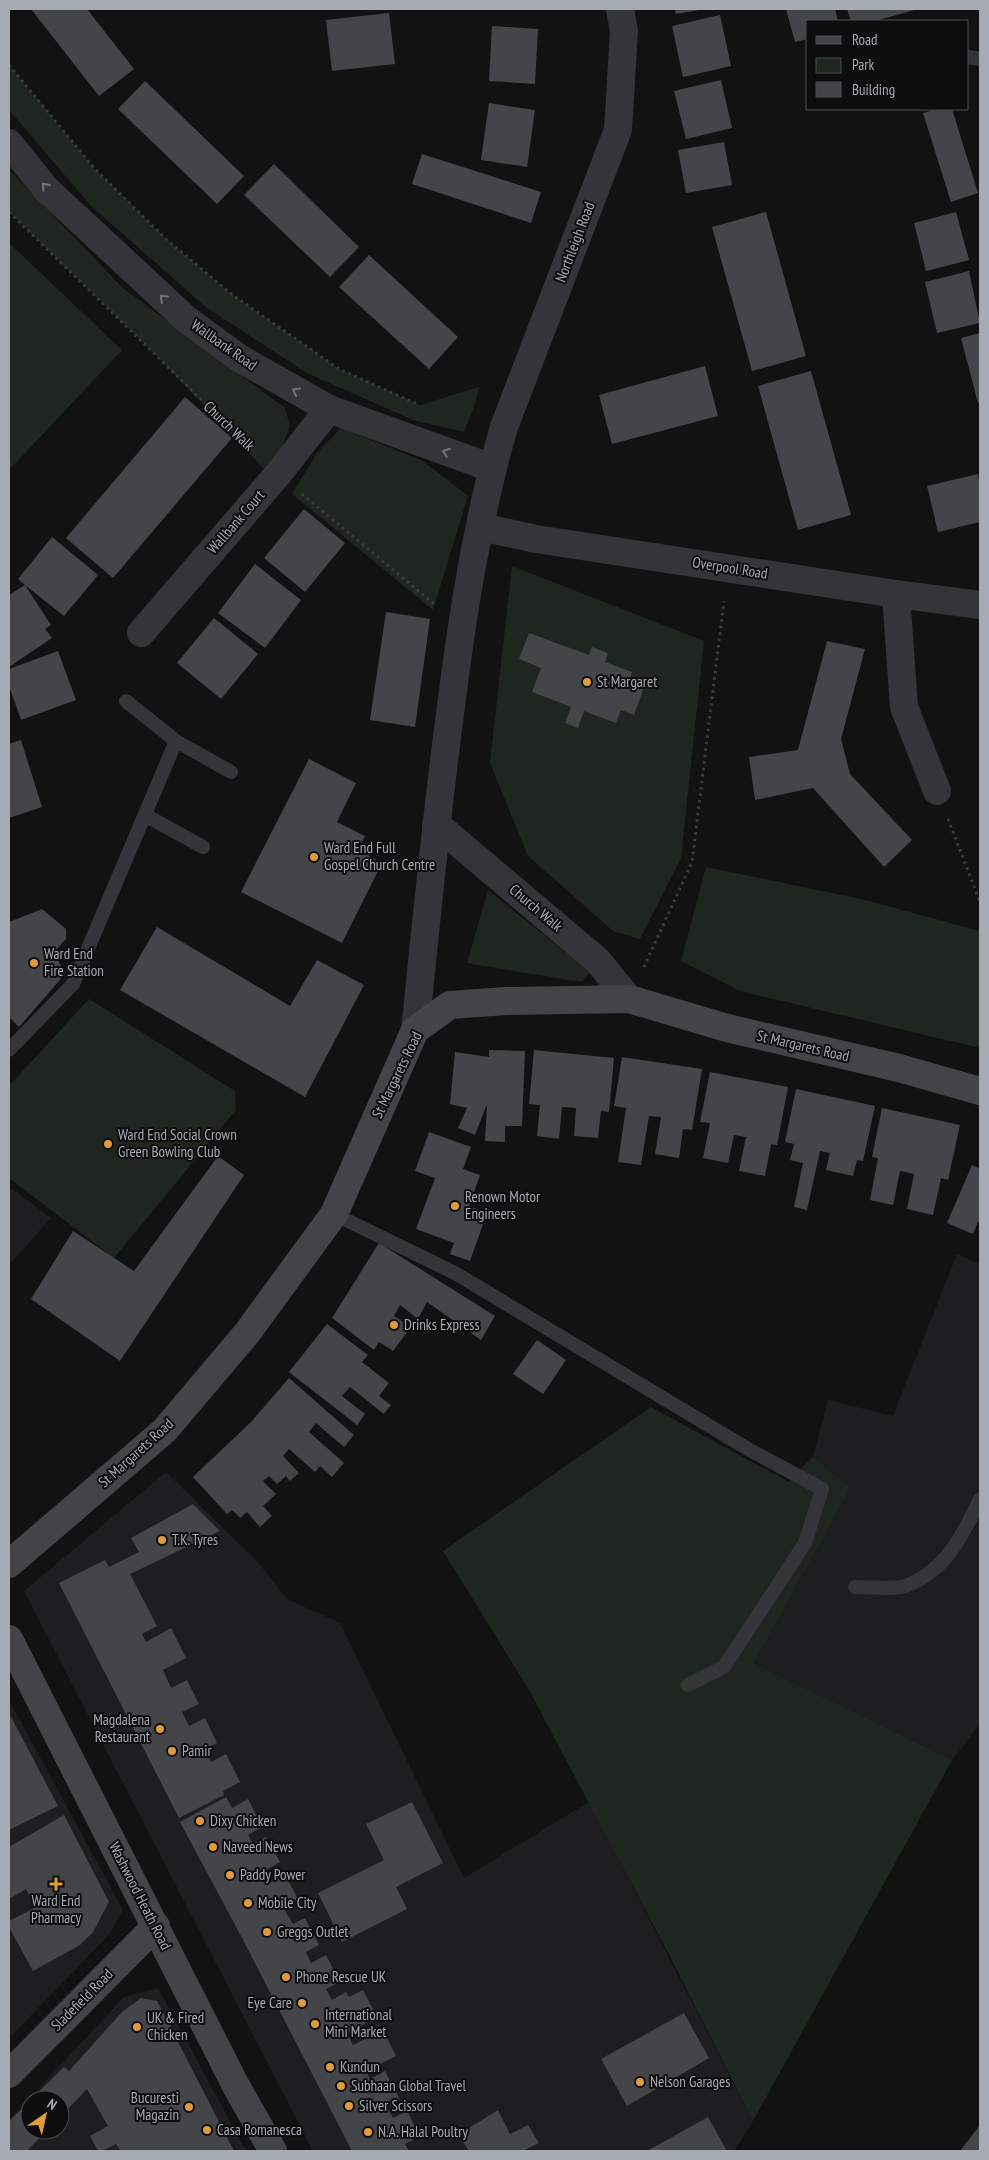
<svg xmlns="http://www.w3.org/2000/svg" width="989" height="2160" font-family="'PT Sans Narrow',sans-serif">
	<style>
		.built { fill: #1e1e20; fill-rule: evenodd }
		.green { fill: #1f261f }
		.building { fill: #444549 }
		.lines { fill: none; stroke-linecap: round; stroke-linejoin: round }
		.path { stroke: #3a3c3f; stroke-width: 3; stroke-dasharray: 2.5 4; stroke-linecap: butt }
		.lane { stroke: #333538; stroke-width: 14 }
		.street { stroke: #333538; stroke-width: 28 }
		.secondary { stroke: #424448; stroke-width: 28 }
		.oneway { stroke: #72757c }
		.poi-dot { fill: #e19b3c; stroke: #0d0d0e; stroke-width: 2 }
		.labels { text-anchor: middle; stroke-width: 4; stroke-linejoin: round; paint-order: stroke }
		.street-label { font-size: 15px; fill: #a5aab3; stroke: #0d0d0e }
		.poi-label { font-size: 15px; fill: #a5aab3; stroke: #0d0d0e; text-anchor: start }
	</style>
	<rect width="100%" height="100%" fill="#121213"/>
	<path class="built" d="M9,1187L51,1218L9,1265Z
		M957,1254L980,1264V1724L952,1760L754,1663L849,1488L813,1456L828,1400L893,1416Z
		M166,1472L256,1560L287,1599L340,1623L464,1878L589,1802L753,2121L734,2151H313L24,1591Z
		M9,1700L123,1910L109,1935L10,2037L9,2035Z
		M158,1988L246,2151H9V2120L124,1997ZM30,2100H60V2130H30Z"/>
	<path class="green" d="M9,65L94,168L167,240L230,293L339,369L420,405L479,387L475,404L464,432L413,420L307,373L207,308L92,207L9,110Z
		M9,170L123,288L285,408L290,426L283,445L264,469L161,360L9,212Z
		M9,243L122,350L9,470Z
		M341,428L423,461L468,496L433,610L292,494L317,453Z
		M512,566L704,641L681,858L640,939L613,931L528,856L490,763Z
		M706,867L861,899L980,931V1048L740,991L681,961Z
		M488,890L590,972L582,982L467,963Z
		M89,999L235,1091L236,1110L114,1258L9,1178V1086Z
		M651,1407L789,1482L813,1456L850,1488L754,1663L952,1760L753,2121L666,1949L529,1690L443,1551Z"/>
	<path class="building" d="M31,9H87L134,69L99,96Z
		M675,9H699V10L676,14Z
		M786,9H835L838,21H808V39L795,42Z
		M847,9H918L875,21H851Z
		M389,13L395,64L332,71L326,20Z
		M720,15L731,66L683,77L672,26Z
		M492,26L538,29L535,84L489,81Z
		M721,80L732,128L686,139L674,91Z
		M145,81L244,176L217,204L118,109Z
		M489,103L535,110L527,167L481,160Z
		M937,109H952L978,193L951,202L923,113Z
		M724,142L732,185L686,193L678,150Z
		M422,154L541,192L531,223L412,184Z
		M274,164L359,247L330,277L244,195Z
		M766,212L806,356L752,371L712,227Z
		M956,212L969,260L926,271L914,223Z
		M369,255L458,337L429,369L339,287Z
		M969,271L980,323L937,333L925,282Z
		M980,333V402L978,403L961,338Z
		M705,366L718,416L612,444L599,395Z
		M811,371L851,515L798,530L758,386Z
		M185,397L232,438L113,578L66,538Z
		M978,474L980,486V522L938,532L927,486Z
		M304,509L345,543L305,592L264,558Z
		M52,537L98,575L64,616L25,585L51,625L45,629L52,638L9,667V595L25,585L18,579Z
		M255,564L301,600L265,648L218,613Z
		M386,612L430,619L415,727L370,720Z
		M214,618L258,654L221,699L177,663Z
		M529,633L589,655L592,647L608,653L605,662L632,672L630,679L645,685L634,715L621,710L616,723L584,711L578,728L565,723L571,707L532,692L541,668L519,659Z
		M827,641L865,649L841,739L850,774L912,840L884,867L813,788L755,800L749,757L798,750Z
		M58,651L76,700L21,720L9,686V669Z
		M21,740L42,807L9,818V744Z
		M309,759L356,783L337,822L365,836L358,850L382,863L342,943L241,892Z
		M42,909L66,929V939L54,952L65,974L19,1027L9,1017V922Z
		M157,927L290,1006L317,960L364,985L305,1097L120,990Z
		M489,1050L525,1051L522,1126H505V1142L485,1141L487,1104L475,1135L458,1128L467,1108L450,1104L455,1052L489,1057Z
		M534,1050L614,1058L609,1112L601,1111L598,1138L574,1136L576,1108L562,1107L559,1139L537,1136L540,1105L529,1104Z
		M622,1057L702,1069L692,1130L683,1129L679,1158L655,1154L661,1117L649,1116L641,1165L618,1162L626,1108L614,1106Z
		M710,1072L788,1087L777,1145L771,1144L765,1176L739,1171L746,1137L734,1135L728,1163L703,1158L710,1123L700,1122Z
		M796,1089L875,1106L863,1161L857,1160L853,1176L826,1170L830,1153L820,1151L807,1210L794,1207L803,1163L790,1160L794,1144L785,1142Z
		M882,1108L960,1125L948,1180L941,1178L933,1215L907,1209L914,1174L900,1171L893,1205L870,1200L878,1158L872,1157Z
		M429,1132L471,1147L463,1169L480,1175L469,1206L487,1213L470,1261L450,1254L454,1243L416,1229L435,1178L415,1171Z
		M218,1156L244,1175L120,1361L31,1299L73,1231L134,1271Z
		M972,1165L980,1169V1223L978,1222L973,1234L947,1223Z
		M379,1243L495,1316L481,1340L427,1302L418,1319L400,1305L394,1316L411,1327L393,1351L379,1342L374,1350L332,1318Z
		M327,1324L368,1355L362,1362L389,1383L379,1396L391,1405L384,1414L350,1387L342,1396L365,1414L357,1425L289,1372Z
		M537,1340L566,1360L543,1394L513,1374Z
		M289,1378L354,1435L344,1447L316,1423L309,1432L344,1463L332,1477L320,1466L315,1472L289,1449L283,1456L299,1473L290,1481L286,1476L277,1484L269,1476L263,1481L276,1494L263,1506L272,1516L260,1527L247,1512L240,1518L232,1510L227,1514L193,1477L251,1422Z
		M193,1504L220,1531L130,1574L157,1626L142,1634L146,1642L171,1628L186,1658L163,1670L171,1688L187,1680L199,1704L182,1712L189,1726L205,1718L217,1743L205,1749L211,1762L226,1754L240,1782L223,1791L224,1795L179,1818L59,1583L105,1560L109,1567L139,1552L131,1538Z
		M9,1713L58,1806L9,1830Z
		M226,1797L232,1808L248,1799L262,1827L248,1835L253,1844L266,1837L280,1862L264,1871L270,1883L285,1875L298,1899L283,1907L293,1924L305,1918L319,1945L306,1952L311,1963L326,1955L340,1982L326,1989L332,2000L346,1992L349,1997L363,1990L377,2017L347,2033L353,2045L383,2030L396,2056L366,2071L370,2079L385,2071L400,2100L387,2107L393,2118L407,2111L420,2136L405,2144L409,2151H352L242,1938L180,1822Z
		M412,1802L443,1863L396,1887L407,1909L342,1942L318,1893L384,1860L366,1824Z
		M64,1815L109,1902L93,1932L80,1945L33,1971L9,1927V1921L36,1907L26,1889L9,1899V1847Z
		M141,1998L157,2001L234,2151H121L116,2144L102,2151H98L90,2136L108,2126L87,2089L60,2117V2100H30V2130H47L27,2151H9V2121L64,2067L69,2071L122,2012Z
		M684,2013L709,2058L627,2106L601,2059Z
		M498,2110L510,2134L528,2125L539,2143L522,2151H469L458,2135Z
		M708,2117L727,2151H647Z
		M980,2125V2151H960Z"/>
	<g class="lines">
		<path class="path" d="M9,65L94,168L167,240L230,293L339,369L417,404
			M9,212L255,452
			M302,494L434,604
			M948,819L980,902
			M644,967L692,862L724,601"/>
		<path class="lane" d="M968,57L980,59
			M126,701L176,741
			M145,815L203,847
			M9,1050L73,984L176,741L231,772
			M334,1214L455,1273L748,1449L822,1489L805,1543L724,1667L688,1685
			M855,1587C868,1587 893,1590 905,1586C945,1572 963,1535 980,1499"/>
		<path class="street" d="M9,143L46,189L186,319L239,358L329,409L492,468
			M481,527L536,539L896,594L980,605
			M896,594L904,707L937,791
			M141,633L278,474L329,409
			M436,824L598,961L629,999
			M415,1030C426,924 436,819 450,714C462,618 477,520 504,427L618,130L624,31L620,9"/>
		<path class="secondary" d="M9,1564L165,1430L247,1333L334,1214L415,1030L450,1005L506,1001L629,999L727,1028L899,1068L980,1091
			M9,1639L236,2086L273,2151
			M9,2074L156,1926"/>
	</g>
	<defs><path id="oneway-chevron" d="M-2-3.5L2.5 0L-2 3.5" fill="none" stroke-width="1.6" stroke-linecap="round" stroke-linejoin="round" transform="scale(1.25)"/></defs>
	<g class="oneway">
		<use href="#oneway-chevron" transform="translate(45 186) rotate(-132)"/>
		<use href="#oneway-chevron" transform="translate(163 298) rotate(-137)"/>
		<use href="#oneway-chevron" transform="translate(296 391) rotate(-151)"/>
		<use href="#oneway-chevron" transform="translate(446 452) rotate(-160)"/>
	</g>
	<g class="poi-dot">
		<circle cx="587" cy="682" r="5"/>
		<circle cx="314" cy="857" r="5"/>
		<circle cx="34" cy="963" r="5"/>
		<circle cx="108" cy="1144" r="5"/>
		<circle cx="455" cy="1206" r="5"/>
		<circle cx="394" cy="1325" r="5"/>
		<circle cx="162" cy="1540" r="5"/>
		<circle cx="160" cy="1729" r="5"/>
		<circle cx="172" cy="1751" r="5"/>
		<circle cx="200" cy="1821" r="5"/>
		<circle cx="213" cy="1847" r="5"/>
		<circle cx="230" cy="1875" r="5"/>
		<path d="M53.5 1876.5h5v5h5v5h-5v5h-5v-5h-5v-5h5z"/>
		<circle cx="248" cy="1903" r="5"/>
		<circle cx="267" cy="1932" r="5"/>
		<circle cx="286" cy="1977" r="5"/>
		<circle cx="302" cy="2003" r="5"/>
		<circle cx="315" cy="2024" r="5"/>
		<circle cx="137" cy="2027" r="5"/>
		<circle cx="330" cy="2067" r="5"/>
		<circle cx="640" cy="2082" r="5"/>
		<circle cx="341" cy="2086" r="5"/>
		<circle cx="349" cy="2106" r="5"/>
		<circle cx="189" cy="2107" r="5"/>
		<circle cx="207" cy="2130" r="5"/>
		<circle cx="368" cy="2132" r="5"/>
	</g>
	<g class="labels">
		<g class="street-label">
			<text transform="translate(575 242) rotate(-69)" y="5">Northleigh Road</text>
			<text transform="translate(224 345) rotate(35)" y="5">Wallbank Road</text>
			<text transform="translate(229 426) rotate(44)" y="5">Church Walk</text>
			<text transform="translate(236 522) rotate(-49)" y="5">Wallbank Court</text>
			<text transform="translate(730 568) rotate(9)" y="5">Overpool Road</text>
			<text transform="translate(536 908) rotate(40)" y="5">Church Walk</text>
			<text transform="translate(803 1046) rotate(13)" y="5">St Margarets Road</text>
			<text transform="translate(397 1075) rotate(-64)" y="5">St Margarets Road</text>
			<text transform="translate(136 1453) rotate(-42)" y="5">St Margarets Road</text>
			<text transform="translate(140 1896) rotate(63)" y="5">Washwood Heath Road</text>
			<text transform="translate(82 2000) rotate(-45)" y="5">Sladefield Road</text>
		</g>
		<g class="poi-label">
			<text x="597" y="687">St Margaret</text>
			<text x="324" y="853">Ward End Full<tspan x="324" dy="17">Gospel Church Centre</tspan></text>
			<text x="44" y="959">Ward End<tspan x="44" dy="17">Fire Station</tspan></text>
			<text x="118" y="1140">Ward End Social Crown<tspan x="118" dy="17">Green Bowling Club</tspan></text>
			<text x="465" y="1202">Renown Motor<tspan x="465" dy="17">Engineers</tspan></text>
			<text x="404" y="1330">Drinks Express</text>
			<text x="172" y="1545">T.K. Tyres</text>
			<text x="150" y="1725" text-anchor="end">Magdalena<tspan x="150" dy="17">Restaurant</tspan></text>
			<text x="182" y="1756">Pamir</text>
			<text x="210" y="1826">Dixy Chicken</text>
			<text x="223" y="1852">Naveed News</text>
			<text x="240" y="1880">Paddy Power</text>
			<text x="56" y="1906" text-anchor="middle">Ward End<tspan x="56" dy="17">Pharmacy</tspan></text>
			<text x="258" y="1908">Mobile City</text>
			<text x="277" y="1937">Greggs Outlet</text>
			<text x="296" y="1982">Phone Rescue UK</text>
			<text x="292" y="2008" text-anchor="end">Eye Care</text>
			<text x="325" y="2020">International<tspan x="325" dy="17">Mini Market</tspan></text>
			<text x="147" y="2023">UK &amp; Fired<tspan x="147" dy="17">Chicken</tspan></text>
			<text x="340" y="2072">Kundun</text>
			<text x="650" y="2087">Nelson Garages</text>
			<text x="351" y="2091">Subhaan Global Travel</text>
			<text x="179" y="2103" text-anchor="end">Bucuresti<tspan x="179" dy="17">Magazin</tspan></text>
			<text x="359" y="2111">Silver Scissors</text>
			<text x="217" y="2135">Casa Romanesca</text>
			<text x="378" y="2137">N.A. Halal Poultry</text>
		</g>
	</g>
	<rect width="989" height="2160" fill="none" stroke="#a5aab3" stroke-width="20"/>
	<rect x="806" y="20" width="162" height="90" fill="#0d0d0e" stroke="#4a4c50"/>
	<rect x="816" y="36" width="25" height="8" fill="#424448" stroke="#4a4c50"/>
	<text x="852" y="45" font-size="15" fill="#a5aab3">Road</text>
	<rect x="816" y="58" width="25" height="15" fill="#1f261f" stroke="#4a4c50"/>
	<text x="852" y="70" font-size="15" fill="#a5aab3">Park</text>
	<rect x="816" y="82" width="25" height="15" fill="#444549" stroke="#4a4c50"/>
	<text x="852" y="95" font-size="15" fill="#a5aab3">Building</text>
	<g transform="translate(45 2115) rotate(34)"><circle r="24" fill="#0d0d0e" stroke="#4a4c50"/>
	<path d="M0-4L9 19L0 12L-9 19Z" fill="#e19b3c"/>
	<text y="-8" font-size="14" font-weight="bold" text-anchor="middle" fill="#a5aab3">N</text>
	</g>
</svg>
